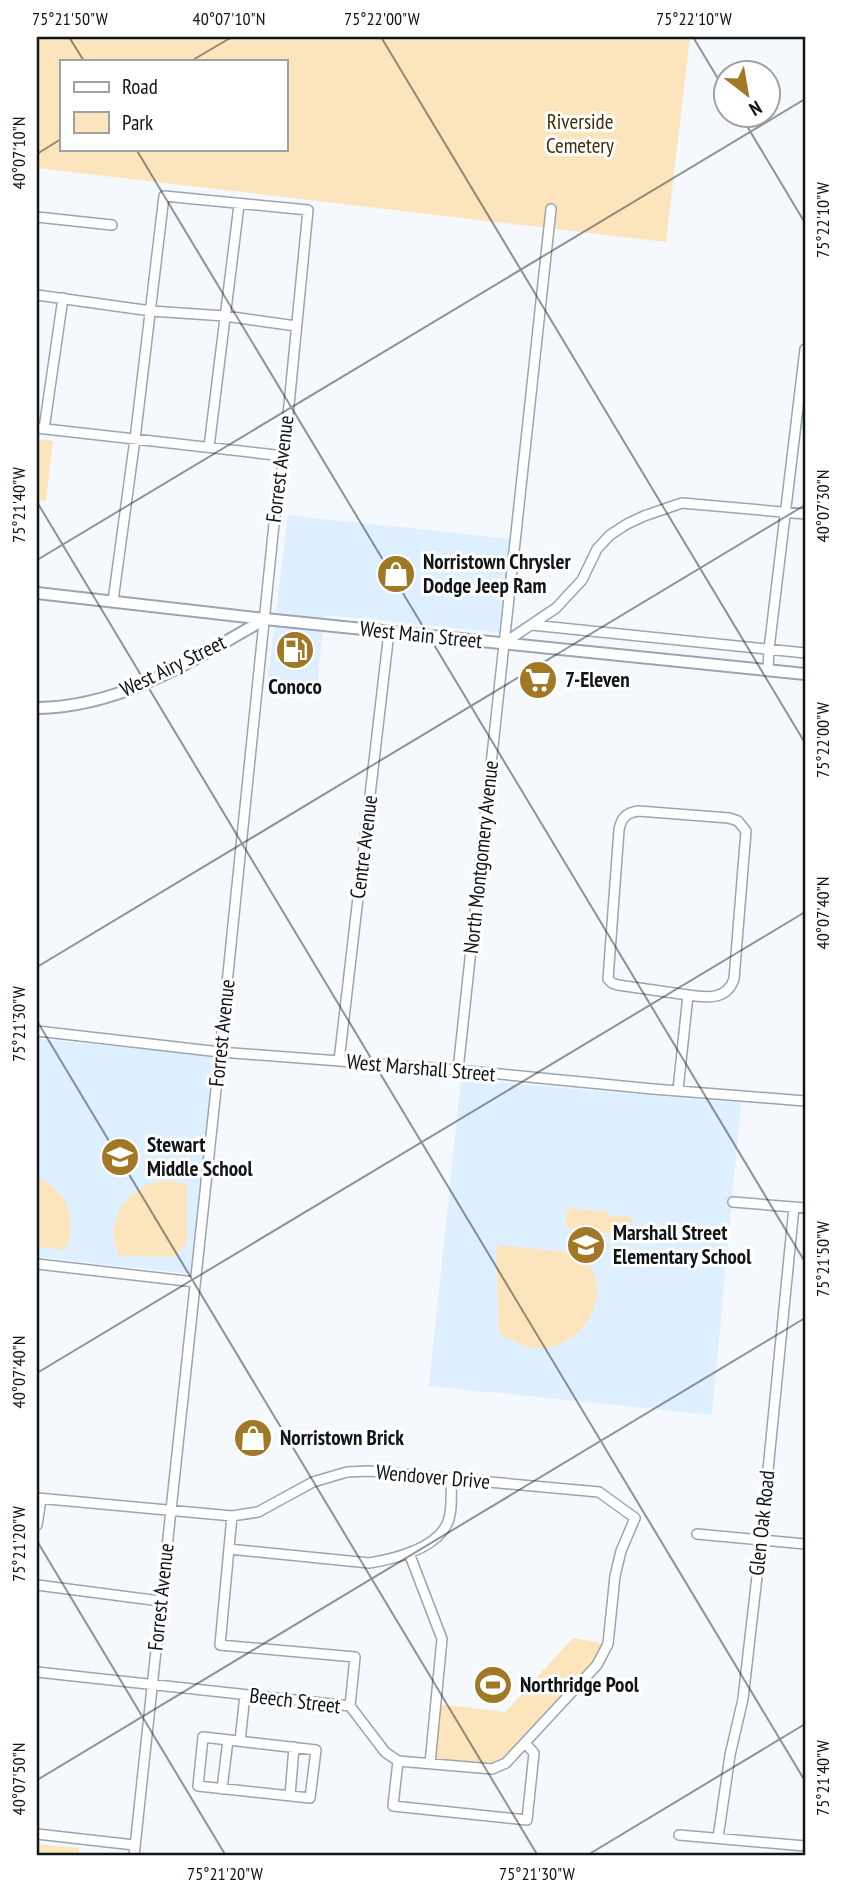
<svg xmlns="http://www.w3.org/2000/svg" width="842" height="1893" font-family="'PT Sans Narrow',sans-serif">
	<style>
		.built { fill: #def0ff }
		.green { fill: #fce5bd; fill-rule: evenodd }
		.water { fill: #efbe64 }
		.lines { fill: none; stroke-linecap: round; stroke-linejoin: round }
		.minor-casing { stroke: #9ba5ae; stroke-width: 12 }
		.major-casing { stroke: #9ba5ae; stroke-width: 14 }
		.minor { stroke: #fff; stroke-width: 9 }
		.major { stroke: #fff; stroke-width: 10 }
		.ticks { fill: none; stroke: #111518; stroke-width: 2; stroke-opacity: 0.45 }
		.labels { text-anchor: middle; stroke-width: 6; stroke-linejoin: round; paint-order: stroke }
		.park-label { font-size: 21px; fill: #412e05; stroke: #fff }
		.street-label { font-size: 21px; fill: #111518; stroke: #fff }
		.poi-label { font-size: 21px; font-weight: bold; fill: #111518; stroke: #fff; text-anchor: start }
		.neatline { fill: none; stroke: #111518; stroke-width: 2.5 }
		.ticks-label { font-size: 18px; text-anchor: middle; fill: #111518 }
	</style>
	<rect width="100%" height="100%" fill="#f5f9fd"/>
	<path class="built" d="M288,515L512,539L501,633L324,615L317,689L267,685Z
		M37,1039L215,1056L191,1274L37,1257Z
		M461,1079L741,1103L712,1415L429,1386Z"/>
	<path class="green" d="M37,37H690L666,242L37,168ZM61,61H285V149H61Z
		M37,439L53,441L46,501L37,500Z
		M37,1176C69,1194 77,1214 66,1250L37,1247Z
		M171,1181L187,1185V1243L174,1257L118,1256C117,1250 115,1244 114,1239C111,1214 130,1188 154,1183C159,1181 166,1181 171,1181Z
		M567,1208L608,1212L609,1216L632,1217L631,1236L566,1228Z
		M501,1245L584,1254C590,1266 597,1277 597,1290C597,1322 568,1351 535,1348C522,1347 511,1340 499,1334L496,1250Z
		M573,1638L608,1644L597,1665L525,1743L492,1769L430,1763L437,1704L505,1712Z
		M37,1844L79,1848L78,1856H37Z"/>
	<path class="water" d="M493,1667L501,1668L499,1678L508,1680L504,1695L479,1690L482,1674L491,1676Z"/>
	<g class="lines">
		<defs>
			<path id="minor" d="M37,217L112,225
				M37,295L151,311L225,316L296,326
				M37,428L284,456
				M44,429L63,298
				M209,447L239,205
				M113,601L135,439L164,196L308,210L284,456L274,524L220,1052L134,1856
				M532,625L805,653
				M504,643L556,608L582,580L597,549L610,535L627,524L644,516L682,503L805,514
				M768,670L769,649L805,349
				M37,1031L220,1052L458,1070L653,1089L805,1101
				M339,1061L389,632
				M458,1070L551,209
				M678,1090L688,995C707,998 727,1000 734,979L746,831L738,821L729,818L638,811C626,813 621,818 619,830L608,979L612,983L618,985L688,995
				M733,1202L805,1208
				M37,1264L195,1282
				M37,1498L232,1516L258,1512L313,1482L347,1472L369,1471L599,1492L635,1518L621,1551L615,1576L608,1644L597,1665L506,1763L492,1769L398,1761L385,1752L350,1706L37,1672
				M232,1516L220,1645L355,1657L350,1706
				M37,1525L41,1499
				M697,1534L805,1544
				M229,1549L369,1563C394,1559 435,1549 447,1524C453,1512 451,1492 451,1479
				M409,1553L442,1639L430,1763
				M37,1585L160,1601
				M203,1737L316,1750L310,1798L198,1786Z
				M240,1741L245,1695
				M398,1761L393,1806L527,1820L534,1753L525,1743
				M222,1789L228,1740
				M290,1796L294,1747
				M37,1834L134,1845
				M679,1835L805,1846
				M718,1838L730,1755L743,1699L761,1541L794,1207"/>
			<path id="major" d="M37,593L265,619L805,674
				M37,708C122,707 193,660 265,619"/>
		</defs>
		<use href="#minor" class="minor-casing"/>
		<use href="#major" class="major-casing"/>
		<use href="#minor" class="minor"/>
		<use href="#major" class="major"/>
	</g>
	<path class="ticks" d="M69,37L84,61M381,37L805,743M693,37L726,92M191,61L232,37M741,116L805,223M136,149L805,1262M37,154L61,139M37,502L805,1781M37,560L805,99M37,967L805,505M37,1021L538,1856M37,1373L805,912M37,1541L226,1856M37,1780L805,1318M586,1856L805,1724"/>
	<defs>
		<symbol id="shop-disc" viewBox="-11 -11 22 22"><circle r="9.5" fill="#a07826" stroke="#fff"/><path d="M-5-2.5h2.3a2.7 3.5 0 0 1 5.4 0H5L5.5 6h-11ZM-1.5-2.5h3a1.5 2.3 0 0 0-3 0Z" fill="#fff"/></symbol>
		<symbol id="fuel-disc" viewBox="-11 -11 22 22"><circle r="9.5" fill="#a07826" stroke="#fff"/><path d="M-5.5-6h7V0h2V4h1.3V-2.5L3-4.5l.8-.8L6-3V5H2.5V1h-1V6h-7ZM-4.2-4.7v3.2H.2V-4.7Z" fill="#fff"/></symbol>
		<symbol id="supermarket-disc" viewBox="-11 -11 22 22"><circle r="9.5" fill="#a07826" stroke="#fff"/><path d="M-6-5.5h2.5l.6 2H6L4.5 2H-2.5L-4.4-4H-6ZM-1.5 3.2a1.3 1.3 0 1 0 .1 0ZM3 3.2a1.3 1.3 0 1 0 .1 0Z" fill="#fff"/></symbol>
		<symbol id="school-disc" viewBox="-11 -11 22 22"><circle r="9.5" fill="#a07826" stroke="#fff"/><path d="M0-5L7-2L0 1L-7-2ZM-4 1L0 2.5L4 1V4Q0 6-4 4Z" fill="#fff"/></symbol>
		<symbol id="stadium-disc" viewBox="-11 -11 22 22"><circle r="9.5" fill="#a07826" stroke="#fff"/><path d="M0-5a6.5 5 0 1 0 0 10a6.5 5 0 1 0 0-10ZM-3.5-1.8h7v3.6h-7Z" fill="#fff"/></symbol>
	</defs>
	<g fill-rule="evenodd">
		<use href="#shop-disc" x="374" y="552" width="44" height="44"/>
		<use href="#fuel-disc" x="273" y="628" width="44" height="44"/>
		<use href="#supermarket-disc" x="516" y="658" width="44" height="44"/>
		<use href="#school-disc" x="98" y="1135" width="44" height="44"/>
		<use href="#school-disc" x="564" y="1223" width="44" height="44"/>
		<use href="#shop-disc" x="231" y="1416" width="44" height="44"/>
		<use href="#stadium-disc" x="471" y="1663" width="44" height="44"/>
	</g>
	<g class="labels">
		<g class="park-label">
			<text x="580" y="129">Riverside<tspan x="580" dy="24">Cemetery</tspan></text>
		</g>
		<g class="street-label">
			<text transform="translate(280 469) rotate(-83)" y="7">Forrest Avenue</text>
			<text transform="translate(421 635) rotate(6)" y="7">West Main Street</text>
			<text transform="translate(173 666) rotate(-26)" y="7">West Airy Street</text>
			<text transform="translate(364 847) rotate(-83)" y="7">Centre Avenue</text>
			<text transform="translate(481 857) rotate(-84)" y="7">North Montgomery Avenue</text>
			<text transform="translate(222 1033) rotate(-84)" y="7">Forrest Avenue</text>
			<text transform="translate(421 1068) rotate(5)" y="7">West Marshall Street</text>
			<text transform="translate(433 1477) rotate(5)" y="7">Wendover Drive</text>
			<text transform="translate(762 1523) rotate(-84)" y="7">Glen Oak Road</text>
			<text transform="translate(161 1597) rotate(-84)" y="7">Forrest Avenue</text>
			<text transform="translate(295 1701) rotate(7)" y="7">Beech Street</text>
		</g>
		<g class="poi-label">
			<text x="423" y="569">Norristown Chrysler<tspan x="423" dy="24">Dodge Jeep Ram</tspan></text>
			<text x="565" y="687">7-Eleven</text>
			<text x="295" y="694" text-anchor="middle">Conoco</text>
			<text x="147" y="1152">Stewart<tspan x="147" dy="24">Middle School</tspan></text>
			<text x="613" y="1240">Marshall Street<tspan x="613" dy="24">Elementary School</tspan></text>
			<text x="280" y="1445">Norristown Brick</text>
			<text x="520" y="1692">Northridge Pool</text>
		</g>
	</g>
	<rect width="842" height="1893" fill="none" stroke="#ffffff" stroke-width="77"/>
	<rect x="60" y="60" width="228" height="91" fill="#ffffff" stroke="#a0a1a3" stroke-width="2"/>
	<rect x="74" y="82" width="35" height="10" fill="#ffffff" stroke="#a0a1a3" stroke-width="2"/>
	<text x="122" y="94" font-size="21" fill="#111518">Road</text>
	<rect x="74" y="112" width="35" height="21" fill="#fce5bd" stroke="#a0a1a3" stroke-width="2"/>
	<text x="122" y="130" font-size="21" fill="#111518">Park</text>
	<g transform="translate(747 94) rotate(149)"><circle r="33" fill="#ffffff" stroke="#a0a1a3" stroke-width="2"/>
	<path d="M0-5L12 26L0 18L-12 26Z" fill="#a07826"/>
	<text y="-10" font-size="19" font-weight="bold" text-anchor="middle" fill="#111518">N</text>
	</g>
	<rect x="38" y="38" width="766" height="1816" class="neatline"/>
	<g class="ticks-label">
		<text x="70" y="25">75°21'50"W</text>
		<text x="229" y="25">40°07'10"N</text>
		<text x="382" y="25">75°22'00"W</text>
		<text x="694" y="25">75°22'10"W</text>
		<text transform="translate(19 153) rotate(-90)" y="6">40°07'10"N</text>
		<text transform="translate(823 220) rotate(-90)" y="6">75°22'10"W</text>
		<text transform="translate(19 505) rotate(-90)" y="6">75°21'40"W</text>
		<text transform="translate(823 506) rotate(-90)" y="6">40°07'30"N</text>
		<text transform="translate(823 740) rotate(-90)" y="6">75°22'00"W</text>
		<text transform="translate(823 913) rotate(-90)" y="6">40°07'40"N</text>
		<text transform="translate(19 1024) rotate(-90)" y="6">75°21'30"W</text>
		<text transform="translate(823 1259) rotate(-90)" y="6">75°21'50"W</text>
		<text transform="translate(19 1372) rotate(-90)" y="6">40°07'40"N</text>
		<text transform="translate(19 1544) rotate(-90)" y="6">75°21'20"W</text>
		<text transform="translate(823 1778) rotate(-90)" y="6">75°21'40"W</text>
		<text transform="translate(19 1779) rotate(-90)" y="6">40°07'50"N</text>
		<text x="225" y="1880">75°21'20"W</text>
		<text x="537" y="1880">75°21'30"W</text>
	</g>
</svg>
